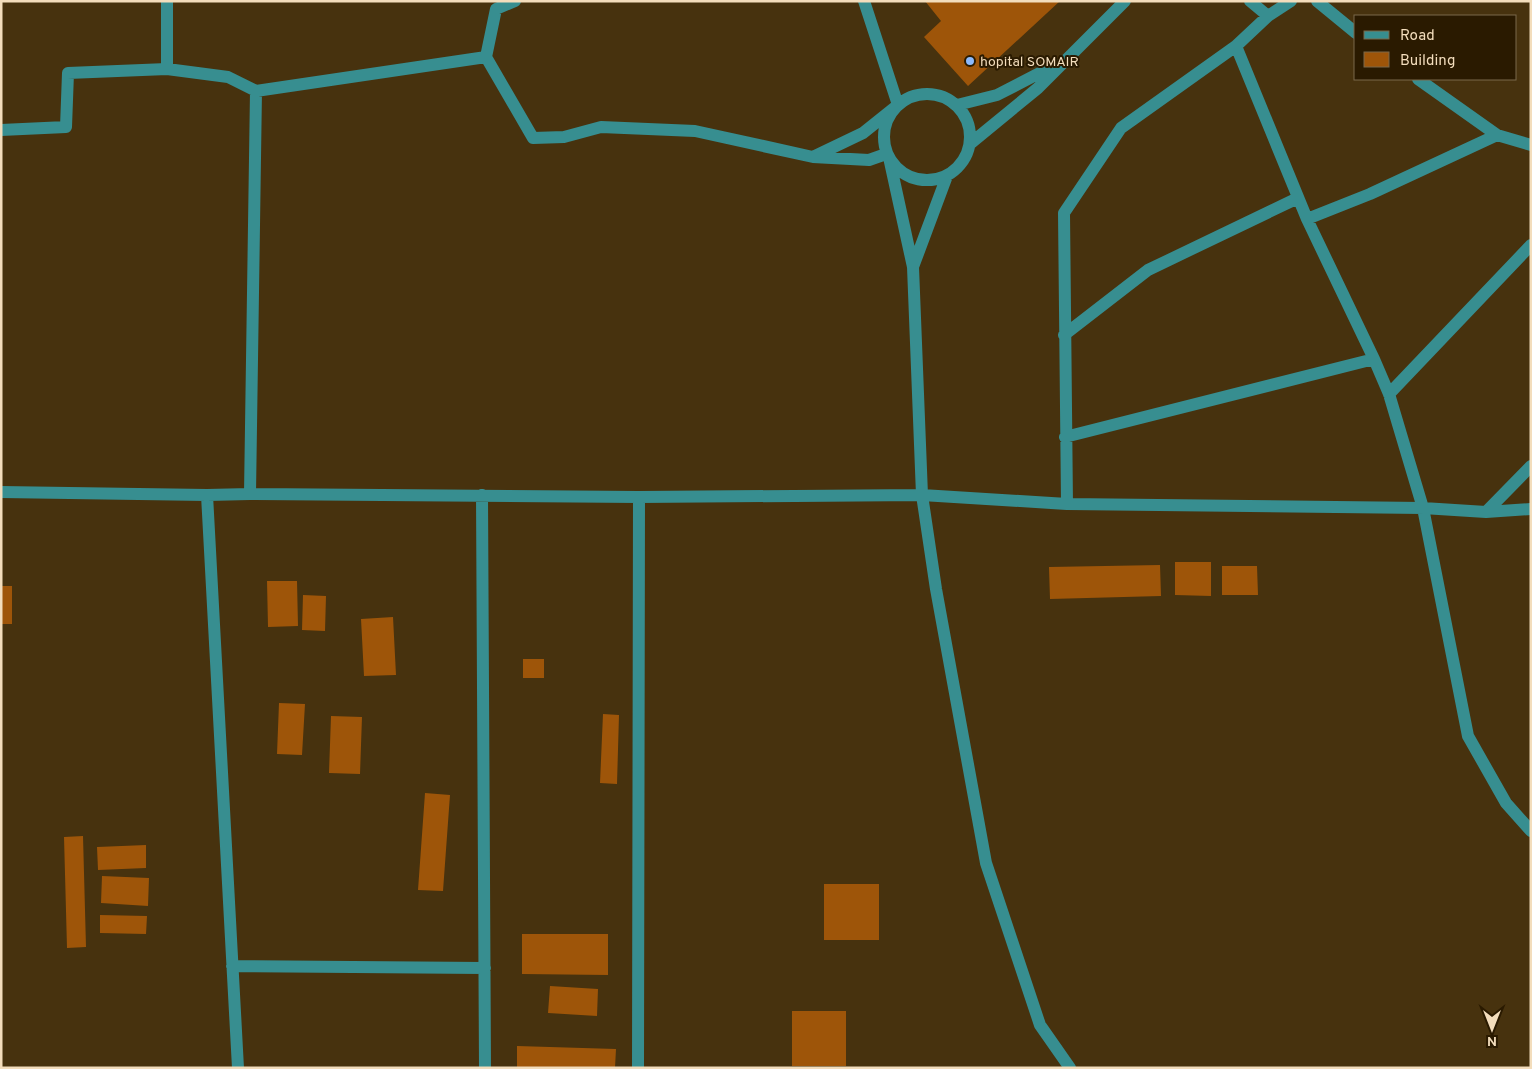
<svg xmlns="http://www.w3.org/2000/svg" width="1532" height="1069" font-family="Overpass,sans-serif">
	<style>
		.building { fill: #9e5509 }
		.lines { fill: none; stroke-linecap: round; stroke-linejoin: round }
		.minor { stroke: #378e90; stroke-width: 12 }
		.poi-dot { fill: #8bb9fc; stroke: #2a1a00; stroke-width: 2 }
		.labels { text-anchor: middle; stroke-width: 4; stroke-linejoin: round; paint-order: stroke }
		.poi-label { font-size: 14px; fill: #f3ddbc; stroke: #2a1a00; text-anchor: start }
	</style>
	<rect width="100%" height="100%" fill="#47320e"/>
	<path class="building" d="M925,1H1060L968,86L924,37L941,21Z
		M1175,562H1211V596L1175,595Z
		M1160,565L1161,596L1050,599L1049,567Z
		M1222,566H1257L1258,595H1222Z
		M267,581H297L298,626L268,627Z
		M1,586H12V624H1Z
		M303,595L326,596L325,631L302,630Z
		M393,617L396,675L364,676L361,619Z
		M523,659H544V678H523Z
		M279,703L305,704L302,755L277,754Z
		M603,714L619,715L617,784L600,783Z
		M331,716L362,717L360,774L329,773Z
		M425,793L450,795L443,891L418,890Z
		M83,836L86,947L67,948L64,837Z
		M146,845V868L98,870L97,847Z
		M102,876L149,878L148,906L101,903Z
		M824,884H879V940H824Z
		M100,915L147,916L146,934L100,933Z
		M522,934H608V975L522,974Z
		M550,986L598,989L597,1016L548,1013Z
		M792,1011H846V1066H792Z
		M517,1046L616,1049L615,1068L517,1067Z"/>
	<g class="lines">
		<path class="minor" d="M167,1V69
			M1250,1L1268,16L1291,1
			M1317,1L1356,33
			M1268,16L1236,46L1307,219L1374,359L1389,394L1423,508L1468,736L1506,803L1531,831
			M486,57L533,138L564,137L601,127L695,131L813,157L869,160L886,154
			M1418,79L1497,135L1531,145
			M884 137a43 43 0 1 1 86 0a43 43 0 1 1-86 0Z
			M957,105L997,95L1055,65
			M1,130L66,127L68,73L167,69L228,77L256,91
			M971,143L1038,88L1125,1
			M815,156L863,133L898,105L864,1
			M890,162L913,267L922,495L936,589L986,863L1040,1025L1070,1068
			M1307,219L1370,194L1497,135
			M913,267L947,176
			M1064,335L1148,270L1298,198
			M1389,394L1531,245
			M1065,437L1374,359
			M1,492L207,495L250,494L639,497L922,495L1067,504L1423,508L1486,512L1531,509
			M250,494L256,91L486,57L496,9L515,1
			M207,495L238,1068
			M482,495L485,1068
			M1067,504L1064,213L1121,128L1236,46
			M1486,512L1531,466
			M232,966L485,968
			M638,1068L639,497"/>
	</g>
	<circle class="poi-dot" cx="970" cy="61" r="5"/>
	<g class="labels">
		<g class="poi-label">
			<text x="980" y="66">hopital SOMAIR</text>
		</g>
	</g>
	<rect width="1532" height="1069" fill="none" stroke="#f3ddbc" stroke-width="5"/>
	<rect x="1354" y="15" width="162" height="65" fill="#2a1a00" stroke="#7a684b"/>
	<rect x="1364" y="31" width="25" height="8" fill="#378e90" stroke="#7a684b"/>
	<text x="1400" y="40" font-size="15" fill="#f3ddbc">Road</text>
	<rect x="1364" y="52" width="25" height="15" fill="#9e5509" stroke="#7a684b"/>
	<text x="1400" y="65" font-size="15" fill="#f3ddbc">Building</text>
	<g transform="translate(1492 1029) rotate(180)" stroke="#2a1a00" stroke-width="4" paint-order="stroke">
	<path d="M0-4L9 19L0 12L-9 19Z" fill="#f3ddbc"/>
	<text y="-8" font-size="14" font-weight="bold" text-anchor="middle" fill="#f3ddbc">N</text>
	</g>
</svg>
